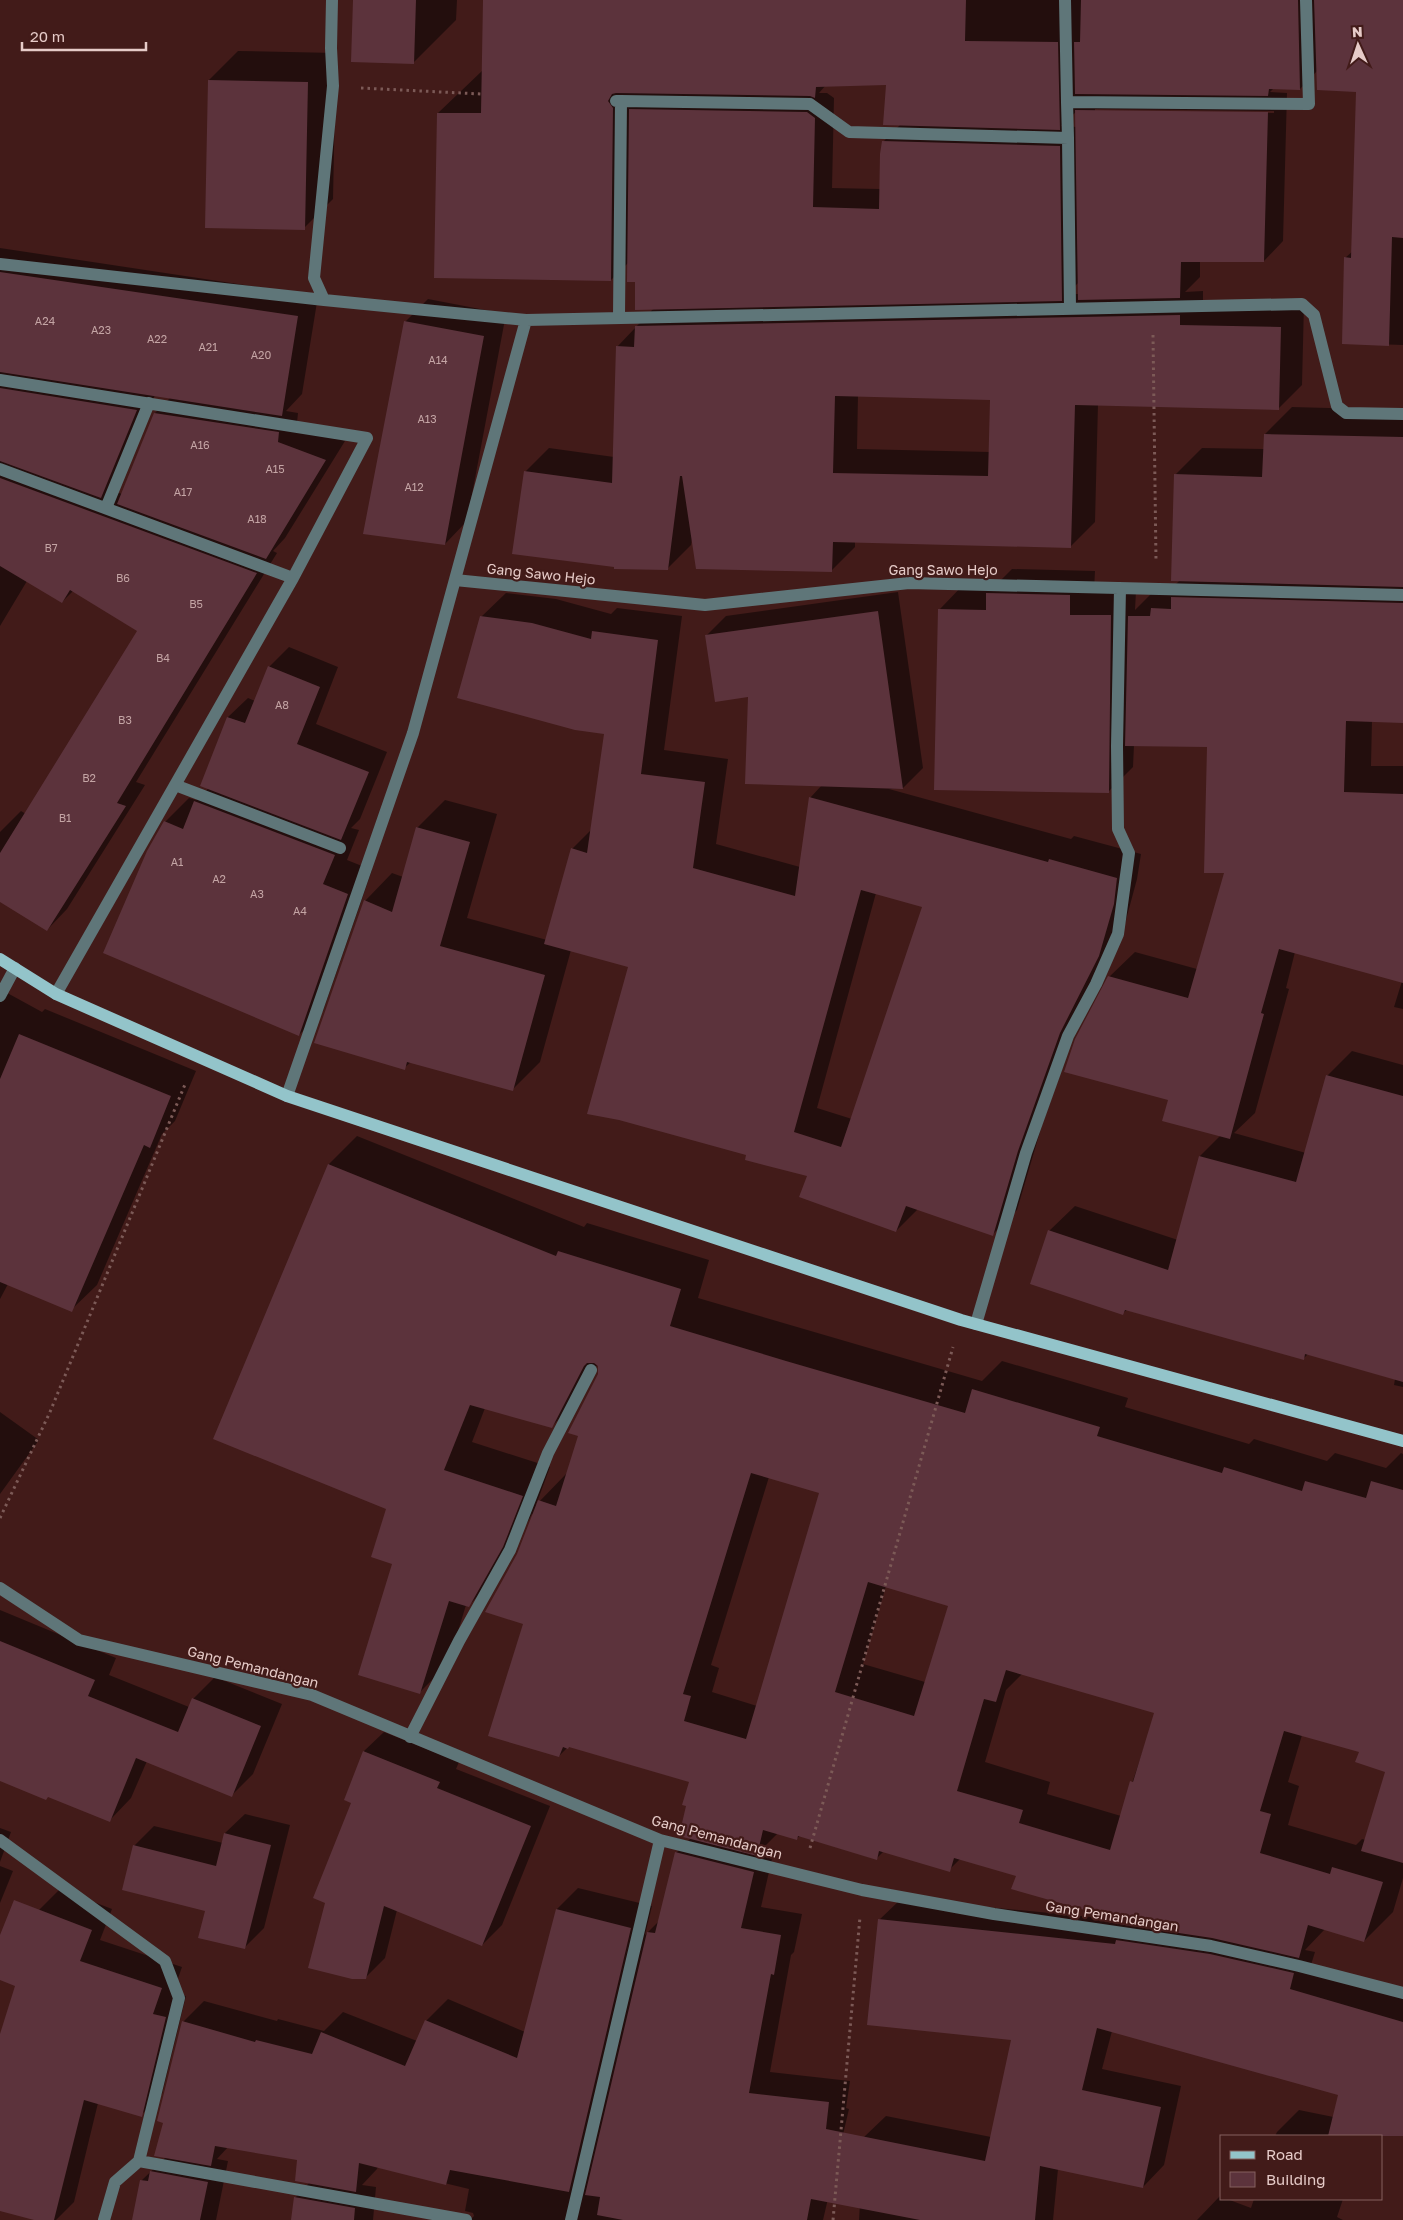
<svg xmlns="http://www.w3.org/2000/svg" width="1403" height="2220" font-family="'Golos Text',sans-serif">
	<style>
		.shadow { fill: #0007; fill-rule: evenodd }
		.building { fill: #5c333c; fill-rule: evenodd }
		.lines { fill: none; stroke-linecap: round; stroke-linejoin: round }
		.path { stroke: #7c5a57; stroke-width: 3; stroke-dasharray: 2.5 4; stroke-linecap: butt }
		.minor { stroke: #5f7679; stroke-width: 12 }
		.major { stroke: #93c4ca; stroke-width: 12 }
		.labels { text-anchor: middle; stroke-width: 4.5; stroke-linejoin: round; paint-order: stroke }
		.number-label { font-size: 11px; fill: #c4a5a5 }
		.street-label { font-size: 14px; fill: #e6cbc8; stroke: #421b19 }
	</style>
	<rect width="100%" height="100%" fill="#421b19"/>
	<path class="shadow" d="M354,0H457L456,20L413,63Z
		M484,0H1403V345L1343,343L1345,258L1353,251L1357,90L1317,71L1300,89L1274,88L1270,92L1287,93L1283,241L1264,261H1200V277L1185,292L1203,291V301L1304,303L1302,385L1278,409L1098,404L1095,522L1071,546L855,541V547L831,571L692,539L691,545L667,569L525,472L549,448L614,457L617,347L654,308L637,281L629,262L611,280L438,113L483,70ZM887,84L901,124L883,142L880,189L832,188L834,98L827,93H819L826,85ZM1095,109L1274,111V113L1095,112ZM1077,111V127L1061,126ZM1079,282V294H1067ZM858,395L991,399L990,452L857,449Z
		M238,51L336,53L333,199L304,228L209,80Z
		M0,248L318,296L302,394L286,411L298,413L297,423L345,441L285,538L273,551L277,553L136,782L145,785L67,909L47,930L0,901V832L21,811L26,814L138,631L73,591L62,602L27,581L0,626ZM155,395L171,397L155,413L122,494L108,489L122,476Z
		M428,299L506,314L467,521L445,544L405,322Z
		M1292,407L1403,410V721L1372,720L1371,766H1403V1009L1394,1007L1402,981L1295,952L1286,988L1289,989L1255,1113L1234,1133L1306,1153L1327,1076L1352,1051L1403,1065V1387L1394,1385L1395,1379L1308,1354L1303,1359L1127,1310L1123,1313L1049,1231L1075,1206L1178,1240L1200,1156L1221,1135L1170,1099L1109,977L1135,952L1197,969L1228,872L1208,746L1134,745L1133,767L1108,792L940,609L964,584L996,585L1012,569L1095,571L1094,590L1136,591L1135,610L1156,589H1171L1180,580L1175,475L1202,448L1264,449L1265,434Z
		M898,592L923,768L903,788L889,789L1071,839L1074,836L1141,854L1137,879L1123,931L1084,1008L1042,1125L1017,1210L993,1234L918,1209L896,1231L808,1175L748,1154L619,1119L630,966L571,950L540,1062L512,1090L411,1062L404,1068L365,901L392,873L403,877L417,828L445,800L497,814L467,918L547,940L572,849L591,830L605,733L481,617L506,593L556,599L611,614L617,608L682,616L664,750L728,759L716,844L800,867L810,798L822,785L750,695L707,635L726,616ZM876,893L924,906L852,1119L817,1108Z
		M289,647L338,667L316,724L387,752L360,819L351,828L359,830L347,860L372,870L323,1011L299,1035L165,822L189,798L196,800L209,788L202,785L228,717L248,698L255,701L269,667Z
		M0,989L42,1012L45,1009L196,1071L175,1121L162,1134L97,1285L71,1310L8,1284L0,1299Z
		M357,1136L584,1227L587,1223L709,1260L698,1298L982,1381L1002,1361L1128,1398L1125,1407L1249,1444L1254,1439L1327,1461L1335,1453L1386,1468L1401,1453L1403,1454V1878L1393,1912L1364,1941L1325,1929L1305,1950L1315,1952L1310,1968L1403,1995V2130L1339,2094L1112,2031L1102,2069L1181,2086L1164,2165L1143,2187L1058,2169L1053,2220H859L864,2137L886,2116L991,2137L1013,2039L879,1920L901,1899L1124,1920L1017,1875L961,1858L949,1870L884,1851L876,1859L800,1836L797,1838L778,1833L763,1848L774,1850L761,1907L802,1914L794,1952L791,1955L770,2072L850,2081L846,2108L849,2109L823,2220H470L474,2216L473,2213L465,2211L469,2189L378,2167L377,2169L362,2185L376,2187L373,2220H293L295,2198L310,2182L298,2159L228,2147L217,2159L228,2161L216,2220H133L142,2180L167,2156L164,2122L183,2022L204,2001L277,2021L278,2019L324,2031L343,2012L417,2041L426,2021L448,1999L525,2032L557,1909L578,1888L652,1906L645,1935L659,1921L676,1853L691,1838V1782L569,1746L559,1756L525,1623L518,1554L534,1515L532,1514L497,1577L468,1606L466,1605L448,1664L419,1693L394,1563L388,1508L329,1164ZM599,1361V1374L568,1472L536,1505L550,1467L472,1442L485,1408L551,1427L580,1398ZM769,1477L820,1492L757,1706L712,1692L719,1668L711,1665ZM886,1586L949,1605L925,1682L863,1664ZM1023,1673L1156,1712L1121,1816L1047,1794L1050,1782L985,1762L1006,1690ZM1302,1735L1360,1751L1386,1772L1366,1840L1362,1839L1356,1845L1288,1825L1299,1786L1288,1782Z
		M0,1412L39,1440L0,1494Z
		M0,1610L116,1658L109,1675L189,1707L193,1699L215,1677L282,1704L253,1774L232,1795L147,1761L131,1798L110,1820L49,1796L0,1780Z
		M384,1732L459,1762L456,1769L550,1806L502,1925L482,1945L397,1910L385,1958L365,1978L352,1802L345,1799L364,1751Z
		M245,1814L290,1825L264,1928L244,1948L206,1910L134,1846L154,1826L223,1843L225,1833Z
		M0,1828L11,1832L0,1862Z
		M0,1866L13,1871L0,1903Z
		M60,1889L112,1909L100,1940L182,1967L173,1993L186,1996L162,2094L141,2115L98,2103L74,2202L56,2220H40L0,2210V2039L39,1910Z
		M1299,2110L1368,2124L1364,2136H1275L1277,2132Z
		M1220,2196L1222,2199H1227L1251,2208L1254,2199H1343L1337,2217L1343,2220H1197Z"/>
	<path class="building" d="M353,0H416L414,64L351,62Z
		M483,0H966L965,41L1058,42L1060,130L883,125L886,85L816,87L815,98L810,96L616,93L612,94L608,101L613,108L611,281L434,278L437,113H481Z
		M1081,0H1298L1300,90L1269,89L1268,96L1075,94L1074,42H1080Z
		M1314,0H1403V238L1392,237L1389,346L1342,344L1344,257L1351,258L1356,92L1317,90Z
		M208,80L308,82L305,230L205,228Z
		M629,109L807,112L815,118L813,207L879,209L880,154L882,141L1060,146L1062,301L635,310V282H627Z
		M1075,110L1268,112L1264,262H1181L1180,298L1078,300Z
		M0,272L298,316L282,416L0,372Z
		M1180,315V325L1281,327L1279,410L1075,405L1071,548L833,542L832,572L696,569L682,476H680L668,570L614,569V567L512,554L524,471L612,483L616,346L634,347L635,326ZM835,396L990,400L988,476L833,473Z
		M404,321L484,336L445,545L363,534Z
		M0,388L137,410L101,498L0,461Z
		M154,413L279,432L278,442L326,460L266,559L117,504Z
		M1264,434L1403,437V587L1171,581L1174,474L1262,477Z
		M0,478L257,573L117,803L126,806L47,931L0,902V853L137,631L70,590L62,603L0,566Z
		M986,593L1070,595V615H1111L1109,793L934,790L938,609L986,610Z
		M1171,597L1403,603V723L1346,721L1344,792L1403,794V983L1279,949L1261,1013L1264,1014L1230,1139L1162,1121L1168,1100L1064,1072L1075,1039L1108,976L1188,998L1224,873H1204L1207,747L1125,746L1128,616H1150L1151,608L1171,609Z
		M878,611L903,789L745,784L748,697L715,702L705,635Z
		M480,616L532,623L591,639L592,631L658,640L641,774L705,782L693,868L795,896L809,797L1048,862L1049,859L1117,878L1114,904L1099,956L1060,1033L1018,1151L993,1236L906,1206L896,1232L799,1197L807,1176L745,1160L746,1155L619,1120L587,1114L628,967L544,944L571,848L587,853L604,734L575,730L457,698ZM861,890L922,907L841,1147L794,1132Z
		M268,666L320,687L297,744L369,772L341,840L200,786L227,717L245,723Z
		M194,801L335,855L323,884L348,894L299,1036L103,953L147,851L164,821L183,829Z
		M416,827L470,842L440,946L545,975L513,1091L407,1062L405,1070L314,1043L364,900L392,912Z
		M19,1034L171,1096L150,1148L144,1145L72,1312L0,1282V1079Z
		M1326,1075L1403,1096V1382L1305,1354L1304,1360L1125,1310L1123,1315L1030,1284L1048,1230L1168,1270L1199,1156L1296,1182Z
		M328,1164L556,1256L558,1251L681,1289L670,1326L786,1361L965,1413L972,1389L1100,1427L1097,1436L1222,1473L1224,1467L1302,1491L1305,1481L1366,1498L1371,1481L1403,1490V1863L1361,1851L1385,1772L1355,1762L1359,1752L1284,1731L1260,1811L1271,1814L1260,1853L1330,1874L1332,1867L1383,1882L1364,1942L1308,1925L1299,1958L1212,1938L1119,1924L1120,1920L1011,1889L1016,1876L954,1858L950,1872L879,1851L877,1860L798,1836L797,1840L763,1830L757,1856L679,1836L686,1806L682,1805L689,1782L569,1747L568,1749L563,1747L559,1757L488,1736L523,1624L485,1612L517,1554L538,1500L556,1506L578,1436L568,1433L598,1374V1366L594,1363H587L584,1366L552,1428L470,1405L444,1470L523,1496L503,1547L469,1607L449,1601L420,1694L358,1675L392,1564L371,1557L386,1509L213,1439ZM751,1473L819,1493L746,1739L684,1721L691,1696L683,1694ZM868,1582L948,1606L914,1716L835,1692ZM1006,1670L1154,1713L1133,1782L1130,1781L1110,1850L1019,1823L1023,1810L957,1791L984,1699L996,1702Z
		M0,1641L95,1680L88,1696L178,1732L192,1698L261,1726L232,1797L136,1758L110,1822L48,1797L46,1800L0,1781Z
		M363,1751L440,1782L437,1788L531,1826L482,1946L384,1906L366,1979H352L308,1968L325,1903L313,1898L351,1803L344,1800Z
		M224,1833L271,1845L245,1949L198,1938L205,1911L122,1890L133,1845L216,1866Z
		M675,1852L754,1872L741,1928L781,1935L774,1975L771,1974L749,2093L829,2102L826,2129L985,2161L1011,2040L867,2025L878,1919L1115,1944L1116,1940L1210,1954L1294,1973L1290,1989L1403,2022V2136H1328L1338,2095L1097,2028L1082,2090L1161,2107L1143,2188L1040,2166L1035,2220H920L811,2199L807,2220H623L597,2215L600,2197L585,2195L647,1932L655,1933Z
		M14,1900L92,1930L80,1961L162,1988L153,2014L166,2017L142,2117L84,2100L54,2220H34L0,2211V2034L15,1986L0,1980V1935Z
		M556,1909L631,1928L569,2192L450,2170L446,2185L359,2163L356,2192L295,2181L297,2160L215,2146L211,2166L154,2156L163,2123L157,2121L182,2021L255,2042L256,2040L312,2054L321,2032L405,2066L425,2020L517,2058Z
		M150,2171L208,2182L200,2220H132L140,2180L148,2181Z
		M294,2197L355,2208L354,2220H291Z"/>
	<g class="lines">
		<path class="path" d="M361,88L481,94
			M1153,335L1156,561
			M0,1518L50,1412L186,1082
			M810,1848L953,1347
			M833,2220L860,1917"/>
		<path class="minor" d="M332,0L331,48L333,86L314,278L324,300L526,320L1302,304L1314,315L1337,406L1346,413L1403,414
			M1065,0L1067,102
			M616,101H621L619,317
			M621,101L810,104L849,132L1068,138L1067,102L1309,104L1306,0
			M1068,138L1070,309
			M0,264L324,300
			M0,380L367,438L293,578L56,994
			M0,469L293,578
			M106,508L149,403
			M455,580L705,605L909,583L1403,595
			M175,785L340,848
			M0,996L15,968
			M287,1096L413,733L526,320
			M976,1324L1026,1153L1068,1036L1096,984L1118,934L1129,853L1118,829L1117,746L1120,588
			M0,1588L79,1640L312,1695L660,1840L862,1890L994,1914L1211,1946L1299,1966L1403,1993
			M410,1737L459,1641L510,1550L548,1453L591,1370
			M0,1840L165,1961L179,1998L139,2161L466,2220
			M104,2220L115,2182L139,2161
			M571,2220L660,1840"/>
		<path class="major" d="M0,959L56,994L287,1096L961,1320L1403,1441"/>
	</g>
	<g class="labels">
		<g class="number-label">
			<text x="45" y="325">A24</text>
			<text x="101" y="334">A23</text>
			<text x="157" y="343">A22</text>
			<text x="208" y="351">A21</text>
			<text x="261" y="359">A20</text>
			<text x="438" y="364">A14</text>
			<text x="427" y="423">A13</text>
			<text x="200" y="449">A16</text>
			<text x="275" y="473">A15</text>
			<text x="414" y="491">A12</text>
			<text x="183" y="496">A17</text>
			<text x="257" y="523">A18</text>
			<text x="51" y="552">B7</text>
			<text x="123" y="582">B6</text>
			<text x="196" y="608">B5</text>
			<text x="163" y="662">B4</text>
			<text x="282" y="709">A8</text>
			<text x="125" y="724">B3</text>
			<text x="89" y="782">B2</text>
			<text x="65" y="822">B1</text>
			<text x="177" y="866">A1</text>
			<text x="219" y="883">A2</text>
			<text x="257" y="898">A3</text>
			<text x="300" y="915">A4</text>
		</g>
		<g class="street-label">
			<text x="943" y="575">Gang Sawo Hejo</text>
			<text transform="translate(541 574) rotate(6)" y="5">Gang Sawo Hejo</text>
			<text transform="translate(253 1667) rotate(14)" y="5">Gang Pemandangan</text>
			<text transform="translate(717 1837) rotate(15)" y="5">Gang Pemandangan</text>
			<text transform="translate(1112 1916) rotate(9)" y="5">Gang Pemandangan</text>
		</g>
	</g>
	<rect x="1220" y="2135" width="162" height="65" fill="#421b19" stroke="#84615f"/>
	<rect x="1230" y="2151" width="25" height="8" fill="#93c4ca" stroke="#84615f"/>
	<text x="1266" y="2160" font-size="15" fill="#e6cbc8">Road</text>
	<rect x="1230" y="2172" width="25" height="15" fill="#5c333c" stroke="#84615f"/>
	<text x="1266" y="2185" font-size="15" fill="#e6cbc8">Building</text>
	<g transform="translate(1358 45) rotate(357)" stroke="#421b19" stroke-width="4" paint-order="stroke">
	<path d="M0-4L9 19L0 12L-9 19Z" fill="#e6cbc8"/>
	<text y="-8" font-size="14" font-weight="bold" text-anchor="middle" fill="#e6cbc8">N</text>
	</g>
	<path d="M22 42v8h124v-8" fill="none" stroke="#e6cbc8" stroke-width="2.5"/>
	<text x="30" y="42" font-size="15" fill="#e6cbc8" stroke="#421b19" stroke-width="4" paint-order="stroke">20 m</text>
</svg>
